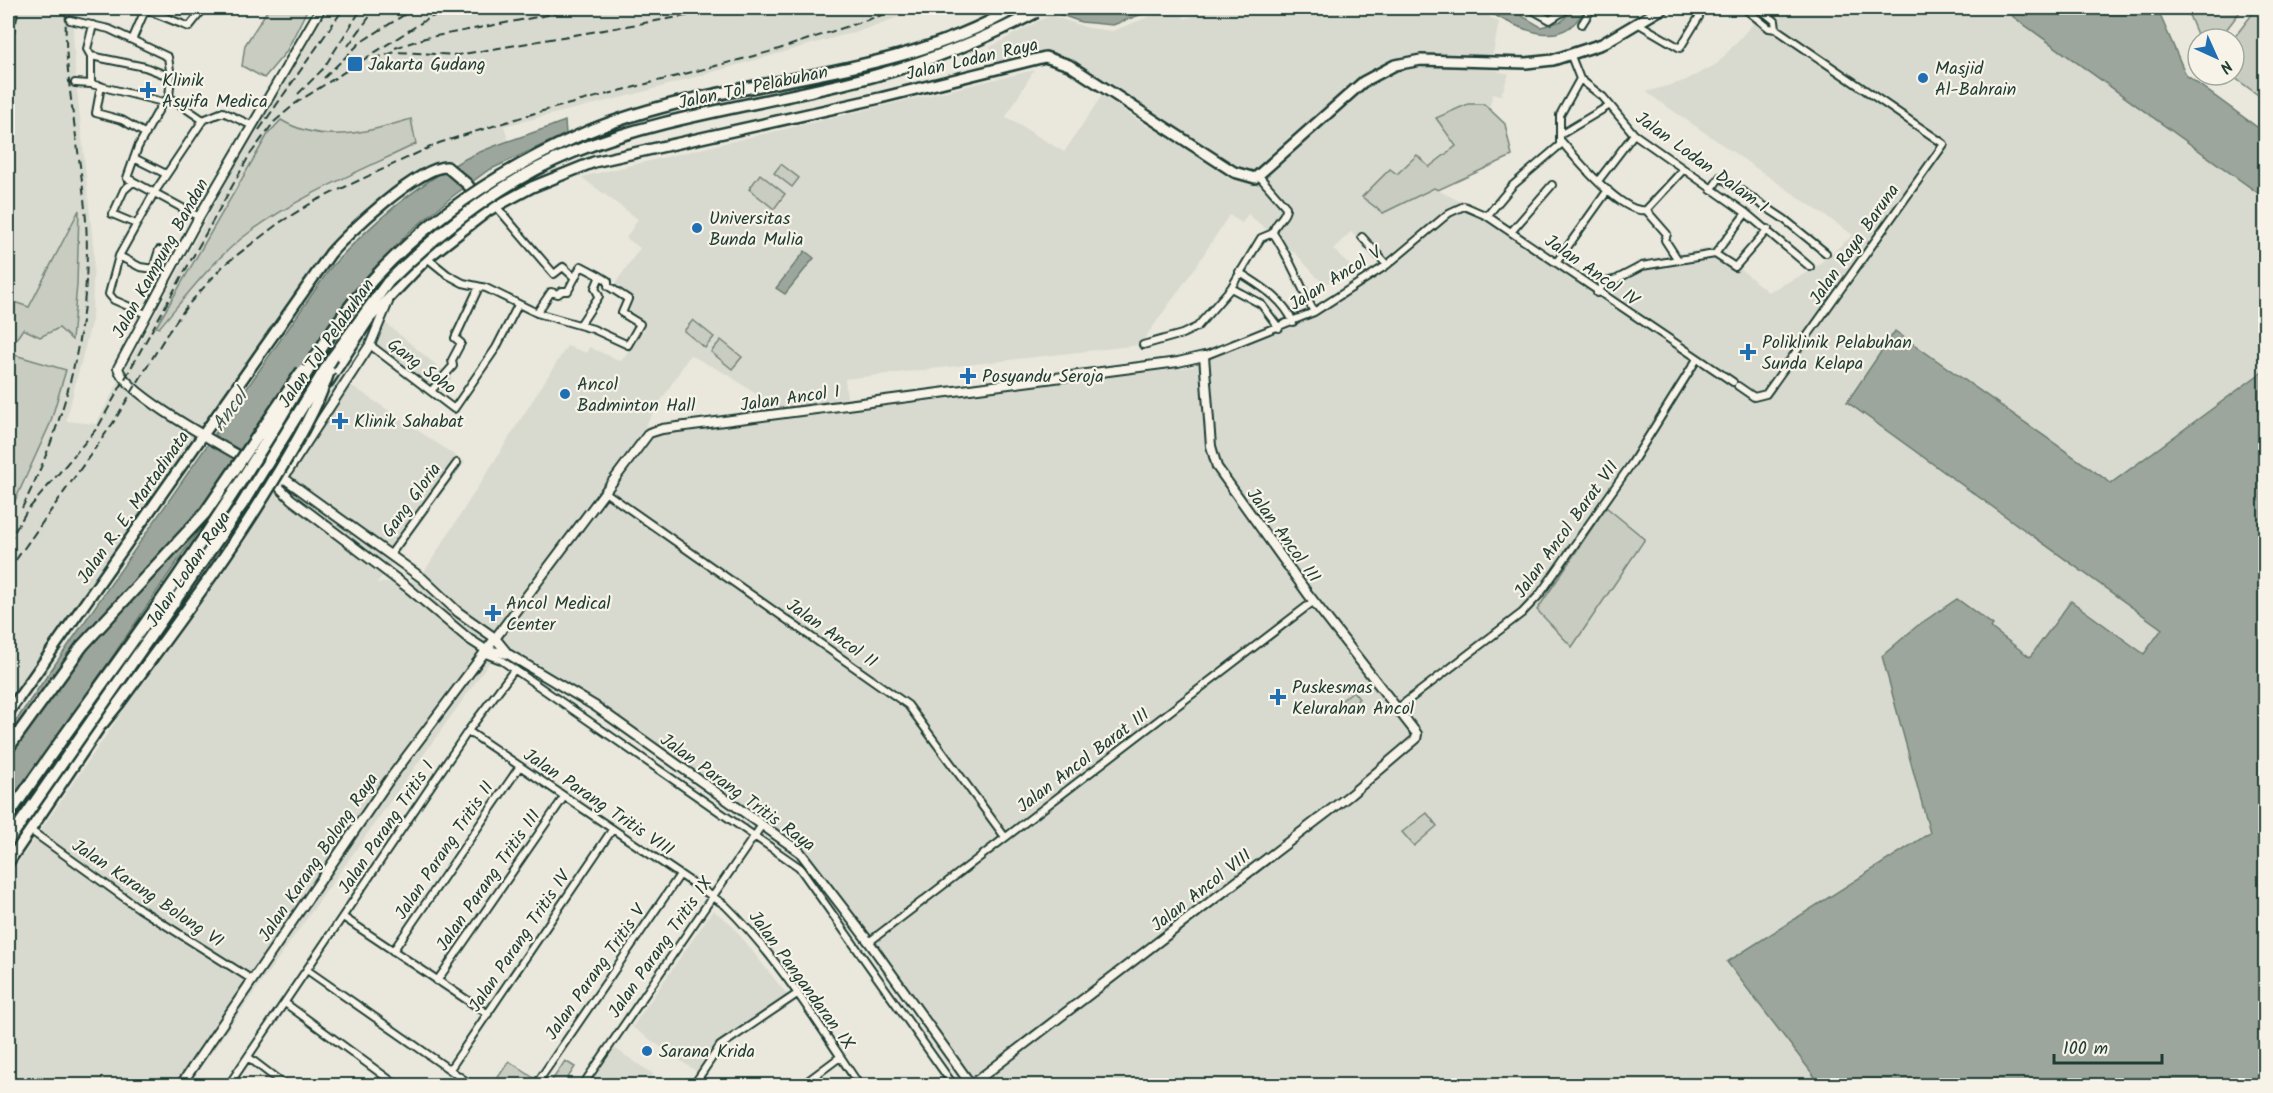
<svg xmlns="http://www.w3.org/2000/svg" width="2273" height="1093" font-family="Kalam,sans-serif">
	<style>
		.built { fill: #d9dacf; fill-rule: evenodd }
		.green { fill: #c8ccc1; stroke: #74847a; stroke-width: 1.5 }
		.water { fill: #9ca69c; stroke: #6a7c72; stroke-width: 1.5 }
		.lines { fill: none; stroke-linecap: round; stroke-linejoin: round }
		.minor-casing { stroke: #1f3d34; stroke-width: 10 }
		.tertiary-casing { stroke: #1f3d34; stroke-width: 12 }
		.trunk-casing { stroke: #1f3d34; stroke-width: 14 }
		.motorway-casing { stroke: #1f3d34; stroke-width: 15 }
		.minor { stroke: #f7f3e8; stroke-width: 6 }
		.tertiary { stroke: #f7f3e8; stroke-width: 8 }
		.trunk { stroke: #f7f3e8; stroke-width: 9 }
		.motorway { stroke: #f7f3e8; stroke-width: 10 }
		.rail { stroke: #1f3d34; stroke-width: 2; stroke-dasharray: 9 4.5; stroke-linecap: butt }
		.motorway-bridge-casing { stroke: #1f3d34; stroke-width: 15; stroke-linecap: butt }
		.motorway-bridge { stroke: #f7f3e8; stroke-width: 10 }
		.poi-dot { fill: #1f6fb2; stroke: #f7f3e8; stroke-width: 2 }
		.labels { text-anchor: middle; stroke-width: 4.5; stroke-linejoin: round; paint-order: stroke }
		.street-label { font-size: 18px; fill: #1f3d34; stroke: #f7f3e8 }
		.poi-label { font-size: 18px; fill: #1f3d34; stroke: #f7f3e8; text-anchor: start }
		.water-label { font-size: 20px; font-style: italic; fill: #445c53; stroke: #f7f3e8 }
	</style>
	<rect width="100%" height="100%" fill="#eae8dd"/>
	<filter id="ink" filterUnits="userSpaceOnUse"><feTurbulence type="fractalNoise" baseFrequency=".0167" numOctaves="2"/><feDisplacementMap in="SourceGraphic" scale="12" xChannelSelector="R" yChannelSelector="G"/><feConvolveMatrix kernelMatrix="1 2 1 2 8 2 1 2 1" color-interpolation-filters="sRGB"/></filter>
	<g filter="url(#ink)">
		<path class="built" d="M8,8H72L75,69L94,253L92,320L66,421L96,424L255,129L329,8H924L868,28L636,94L504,126L509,142L459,162L439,160L364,211L334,239L8,702Z
			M1172,8H1179L1185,19L1212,8H1474L1499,22L1490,69L1509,74L1501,95L1493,94L1489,108L1484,104L1436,117L1456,145L1383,213L1434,188L1469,206L1600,296L1637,261L1714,247L1768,292L1812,270L1853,235L1646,92L1684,81L1717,64L1765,10L1778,20L1788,8H2001L2265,198V370L2111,483L1895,331L1848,401L2163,628L2144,655L2031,657L1991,627L1993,625L1957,599L1917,626L1883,656L1930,833L1727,962L1821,1085H964L935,1047L808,852L502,645L188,1085L8,1086V877L268,501L339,377L465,462L377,583L419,580L567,346L587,353L589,347L621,361L645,328L624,314L632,300L612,288L640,248L626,238L638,219L581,177L1034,70L1006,117L1064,152L1102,95L1151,129L1109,85L1057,53L997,63L990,47L1050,15L1089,28L1112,31ZM1248,214L1297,255L1324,285L1353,268L1333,249L1351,232L1382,265L1337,302L1192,367L849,407L645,426L690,355L730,376L757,395L760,410L847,398L845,379L1140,345L1197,265L1229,215L1242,223Z
			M376,315L452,378L434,400L358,342Z
			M713,910L730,923L789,997L713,1051L697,1072L632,1027Z
			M613,1047L653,1074L646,1084L648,1085H588Z"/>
		<path class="green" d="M269,8H308L286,52L264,78L242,66L245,45Z
			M2186,8H2243L2219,39H2199Z
			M2257,8H2265V100L2231,75H2234L2233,39Z
			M1468,104H1484L1505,124L1512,156L1438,190L1434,188L1383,213L1362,197L1390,169L1397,174L1417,155L1429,167L1456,146L1436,118Z
			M411,119L416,144C360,171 301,195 250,232C214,258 187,295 159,328L156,327L268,134L281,120C323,145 367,132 411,119Z
			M781,164L799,178L792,187L774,173Z
			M760,174L785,194L774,209L749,189Z
			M79,210L77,285L72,340L59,328L40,337L23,329L8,351V300L29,307Z
			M693,320L714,337L705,348L684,331Z
			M721,340L742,357L732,369L711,352Z
			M8,353L66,370L50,424L8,516Z
			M1606,507L1645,539L1572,647L1537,610Z
			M1353,691L1359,699L1347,709L1341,701Z
			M1427,813L1437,826L1414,846L1402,832Z
			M509,1061L538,1081L534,1085L492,1086Z
			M565,1061L575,1067L563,1085H549Z"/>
		<path class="water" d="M1042,8H1158L1113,25L1081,22Z
			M1481,8H1509L1541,27L1562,21L1574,8H1585C1562,56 1514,25 1481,8Z
			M2001,8H2157L2186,75L2265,133V198Z
			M565,121L566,134L487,171L453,196L408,233L350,297L243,465L8,810V732L331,267C367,228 408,192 454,165C486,146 530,135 565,121Z
			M805,251L814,258L785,294L776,288Z
			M1895,331L2111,483L2265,370V1085H1821L1727,962L1930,833L1882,656L1917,626L1957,599L1993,625L1991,628L2030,657L2071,601L2144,654L2162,629L1847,402Z"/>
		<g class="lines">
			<defs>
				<path id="minor" d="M1529,8L1550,20L1569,8
					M1759,8L1775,21L1776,29
					M145,9L189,27L204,8
					M70,20L109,29L168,57L171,77L169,97
					M1582,24L1592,8
					M1639,24L1680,48L1699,17
					M133,38L146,8
					M91,56L145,67L171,77
					M1571,56L1580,79L1603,97L1634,134L1746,213L1810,267
					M75,83L91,84L163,102L166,100
					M91,84V56L87,49L93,25
					M101,86L96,113L122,120L146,134
					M169,97L203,120
					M163,102L138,147L127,178L199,217
					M1560,135L1610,105
					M1562,142C1576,159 1623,215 1646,210
					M134,158L166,174
					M1259,176L1286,207C1287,217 1274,222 1273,233
					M1598,181L1634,134
					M1711,190L1720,177L1784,219L1826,253
					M495,205L554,274L563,267L575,278
					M1646,210L1667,234L1665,240L1678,260
					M1646,210L1683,170
					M112,214L136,224
					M113,214L124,190L133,182
					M1487,216L1512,186L1560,145V115L1580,79
					M1511,232L1552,185
					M1273,233C1290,258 1300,285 1314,312
					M1362,237L1387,265
					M1715,254L1746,213
					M119,256L140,267L168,271
					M427,258L448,275L463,283L486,288L537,313L593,329L628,345L640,324L622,313L628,299L608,286V281L600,276
					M1556,263L1608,190
					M153,269L159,250
					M1239,272C1260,286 1283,298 1293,322
					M1231,288L1261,304L1279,328
					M1597,293L1605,282L1617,279L1642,266L1715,254L1735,267L1768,229
					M537,313L551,292L558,294L562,291H568L581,266L600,276L595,288L599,296L580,325
					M146,314L114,300L109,294L119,256L154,193L203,120L223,112L251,125
					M370,345L454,409L496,348L518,305
					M1143,345L1182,334L1197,327L1231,288L1261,238L1273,233
					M1204,356L1314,312L1387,265L1449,213L1464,206L1487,216L1733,382
					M1738,386L1754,397L1766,394L1944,144L1776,29L1769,28L1744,8
					M431,391L453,366L452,360L461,343L455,338L479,287
					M605,492L908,705L1005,837
					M390,555L457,463
					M483,653L501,660L799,867L954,1086
					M1398,708L1522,613L1540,594L1632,463L1697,359
					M468,731L725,905C778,957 818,1024 860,1086
					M30,830L140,909L251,979
					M343,917L488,1014
					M869,942L1314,601
					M393,951L520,766
					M307,970L473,1086
					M437,981L564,797
					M285,1003L398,1086
					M248,1057L286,1086
					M450,1069L612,830
					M228,1086L468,731L514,670
					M535,1086L679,876
					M582,1086L762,825
					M693,1086L720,1046L797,994
					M801,1086L840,1057"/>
				<path id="tertiary" d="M245,459C219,444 125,394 118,368L199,217L321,8
					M274,471L422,578L458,612L495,638L508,654
					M271,479L291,499L407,587L469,639L486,650L508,654L595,706L800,852L869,942L972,1086
					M282,480L370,345L388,302
					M180,1086L389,780L649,433L662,429L1178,362L1204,356L1211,446L1217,467L1308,594L1417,734L1416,739L1350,795L971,1085"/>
				<path id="trunk" d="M328,382L369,319L427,258L489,210L532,187L594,162L880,98L1045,57L1069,65L1234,172L1255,178L1363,82L1395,65L1421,60L1526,63L1553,60L1602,44L1663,8
					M169,626L269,476L305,416
					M8,713L330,254C347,233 421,165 447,167L467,184L479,199
					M8,863L105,719"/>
				<path id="motorway" d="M333,357L388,282
					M102,724L118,704
					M8,748L82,646"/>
			</defs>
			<use href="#minor" class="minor-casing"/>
			<use href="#tertiary" class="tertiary-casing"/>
			<use href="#trunk" class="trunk-casing"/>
			<use href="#motorway" class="motorway-casing"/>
			<use href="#minor" class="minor"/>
			<use href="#tertiary" class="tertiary"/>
			<use href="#trunk" class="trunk"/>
			<use href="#motorway" class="motorway"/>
			<path class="rail" d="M444,15L473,8
				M348,46L376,8
				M395,48L425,38L585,8
				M373,59L395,52L458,55L731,8
				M8,62L19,8
				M324,78L361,42L415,8
				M298,94L323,69L362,8
				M259,130L344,8
				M22,508C67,419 92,322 86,221C81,151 63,79 66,8
				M8,543L26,512L98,427L249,156L274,122L296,103L427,19L453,8
				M8,571L113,423L167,334L187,306L224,265L279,223L315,201L439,143L535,113L773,51L903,8"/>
			<defs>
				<path id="motorway-bridge" d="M388,282C442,228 502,181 573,152C661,117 757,105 850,82C915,67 977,43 1036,12
					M82,646L205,513L302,371
					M118,704C172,630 228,557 275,478C295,445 317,408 329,371
					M8,816C68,728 134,643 193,554C222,510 251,467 278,422C299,387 318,350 342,317C402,236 487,177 578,136C717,74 880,87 1015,8
					M8,841L241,506L333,357"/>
			</defs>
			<use href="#motorway-bridge" class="motorway-bridge-casing"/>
			<use href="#motorway-bridge" class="motorway-bridge"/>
		</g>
	</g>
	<g class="poi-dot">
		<rect x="347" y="56" width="16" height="16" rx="3"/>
		<circle cx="1923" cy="78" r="6"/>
		<path d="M145 81h6v6h6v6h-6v6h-6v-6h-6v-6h6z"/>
		<circle cx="697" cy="228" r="6"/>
		<path d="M1745 343h6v6h6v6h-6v6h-6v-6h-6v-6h6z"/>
		<path d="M965 367h6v6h6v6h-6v6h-6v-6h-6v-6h6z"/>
		<circle cx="565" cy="394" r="6"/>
		<path d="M337 412h6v6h6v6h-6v6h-6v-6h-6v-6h6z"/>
		<path d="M490 604h6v6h6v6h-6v6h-6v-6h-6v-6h6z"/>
		<path d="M1275 688h6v6h6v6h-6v6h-6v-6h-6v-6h6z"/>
		<circle cx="647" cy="1051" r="6"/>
	</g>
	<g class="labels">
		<g class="street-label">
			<text transform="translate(972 59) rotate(-13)" y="6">Jalan Lodan Raya</text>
			<text transform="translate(753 87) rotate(-12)" y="6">Jalan Tol Pelabuhan</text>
			<text transform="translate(1702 162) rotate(36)" y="6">Jalan Lodan Dalam I</text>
			<text transform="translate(1854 244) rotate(-55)" y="6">Jalan Raya Baruna</text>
			<text transform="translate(160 258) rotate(-61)" y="6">Jalan Kampung Bandan</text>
			<text transform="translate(1592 270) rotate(35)" y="6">Jalan Ancol IV</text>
			<text transform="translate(1335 278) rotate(-32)" y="6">Jalan Ancol V</text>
			<text transform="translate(326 343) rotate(-55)" y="6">Jalan Tol Pelabuhan</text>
			<text transform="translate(422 366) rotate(37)" y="6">Gang Soho</text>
			<text transform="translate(790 398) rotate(-8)" y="6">Jalan Ancol I</text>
			<text transform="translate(411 500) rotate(-54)" y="6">Gang Gloria</text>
			<text transform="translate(133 507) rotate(-55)" y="6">Jalan R. E. Martadinata</text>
			<text transform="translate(1566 529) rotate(-54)" y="6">Jalan Ancol Barat VII</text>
			<text transform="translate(1284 535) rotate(54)" y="6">Jalan Ancol III</text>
			<text transform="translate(188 569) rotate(-56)" y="6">Jalan Lodan Raya</text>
			<text transform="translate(832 633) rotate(35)" y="6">Jalan Ancol II</text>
			<text transform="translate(1083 760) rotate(-37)" y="6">Jalan Ancol Barat III</text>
			<text transform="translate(738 792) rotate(36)" y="6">Jalan Parang Tritis Raya</text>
			<text transform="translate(599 802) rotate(34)" y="6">Jalan Parang Tritis VIII</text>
			<text transform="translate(386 827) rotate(-56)" y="6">Jalan Parang Tritis I</text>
			<text transform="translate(444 850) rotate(-56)" y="6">Jalan Parang Tritis II</text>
			<text transform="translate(318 857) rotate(-56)" y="6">Jalan Karang Bolong Raya</text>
			<text transform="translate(488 880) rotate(-55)" y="6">Jalan Parang Tritis III</text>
			<text transform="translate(1201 890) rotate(-38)" y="6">Jalan Ancol VIII</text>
			<text transform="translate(148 893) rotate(34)" y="6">Jalan Karang Bolong VI</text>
			<text transform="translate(519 941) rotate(-56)" y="6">Jalan Parang Tritis IV</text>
			<text transform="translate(660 947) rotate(-55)" y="6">Jalan Parang Tritis IX</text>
			<text transform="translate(595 972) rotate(-55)" y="6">Jalan Parang Tritis V</text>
			<text transform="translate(802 980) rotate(54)" y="6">Jalan Pangandaran IX</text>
		</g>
		<g class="poi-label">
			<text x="368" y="70">Jakarta Gudang</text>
			<text x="1935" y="74">Masjid<tspan x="1935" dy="21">Al-Bahrain</tspan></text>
			<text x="162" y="86">Klinik<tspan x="162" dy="21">Asyifa Medica</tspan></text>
			<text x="709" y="224">Universitas<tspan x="709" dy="21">Bunda Mulia</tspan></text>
			<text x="1762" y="348">Poliklinik Pelabuhan<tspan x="1762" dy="21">Sunda Kelapa</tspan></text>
			<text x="982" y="382">Posyandu Seroja</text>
			<text x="577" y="390">Ancol<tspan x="577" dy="21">Badminton Hall</tspan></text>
			<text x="354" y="427">Klinik Sahabat</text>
			<text x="506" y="609">Ancol Medical<tspan x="506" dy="21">Center</tspan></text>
			<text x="1292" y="693">Puskesmas<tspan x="1292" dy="21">Kelurahan Ancol</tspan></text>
			<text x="659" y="1057">Sarana Krida</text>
		</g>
		<g class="water-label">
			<text transform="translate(229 410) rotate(-54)" y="7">Ancol</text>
		</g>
	</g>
	<rect width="2273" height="1093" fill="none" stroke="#f7f3e8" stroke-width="30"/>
	<rect x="15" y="15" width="2243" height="1063" fill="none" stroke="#1f3d34" stroke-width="2" filter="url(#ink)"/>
	<g transform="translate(2216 57) rotate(135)"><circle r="28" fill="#f7f3e8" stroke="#a1aaa0" stroke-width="1.5"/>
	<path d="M0-4.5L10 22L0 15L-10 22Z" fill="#1f6fb2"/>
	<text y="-9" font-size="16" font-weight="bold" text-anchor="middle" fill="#1f3d34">N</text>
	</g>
	<path d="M2054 1054v9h108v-9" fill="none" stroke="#1f3d34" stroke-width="3"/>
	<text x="2063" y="1054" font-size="18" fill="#1f3d34" stroke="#f7f3e8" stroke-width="4.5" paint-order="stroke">100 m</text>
</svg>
